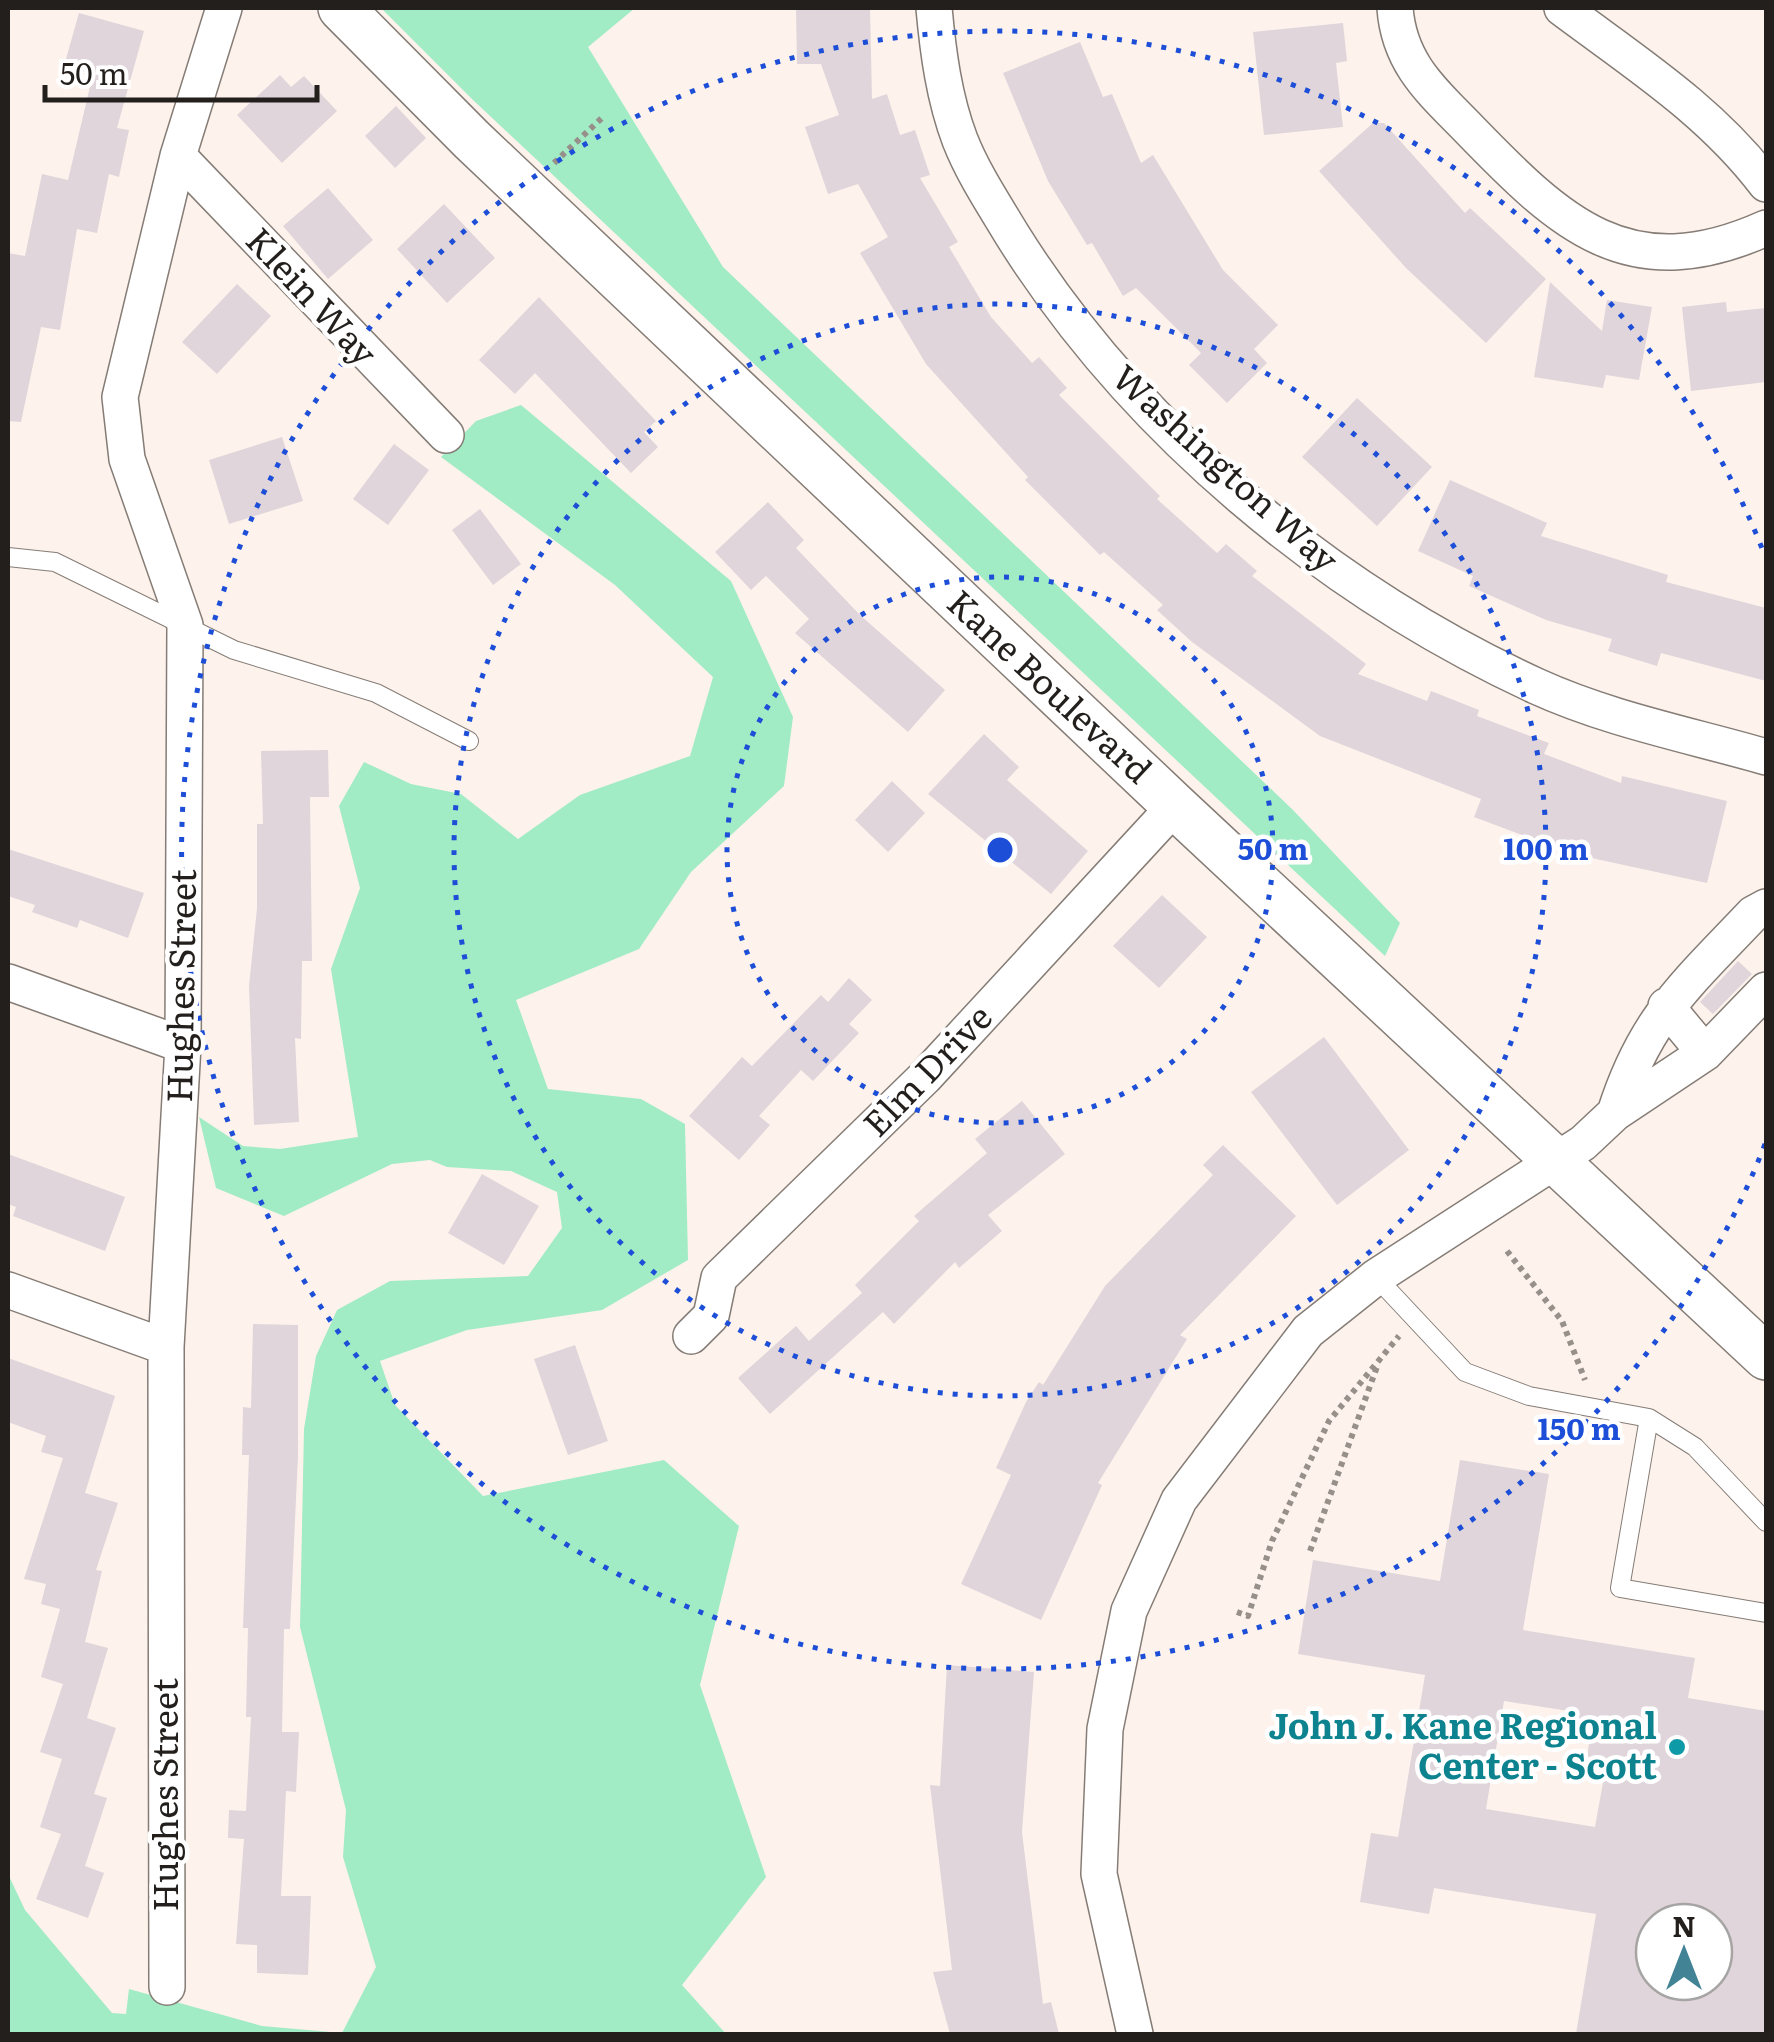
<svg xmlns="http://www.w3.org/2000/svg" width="1774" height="2042" font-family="Literata,serif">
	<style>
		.green { fill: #a1ebc5 }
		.building { fill: #e0d5da; fill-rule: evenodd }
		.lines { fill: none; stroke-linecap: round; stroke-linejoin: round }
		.service-casing { stroke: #857c76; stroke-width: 20 }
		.minor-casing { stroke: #857c76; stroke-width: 38 }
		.tertiary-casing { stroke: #857c76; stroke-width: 48 }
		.path { stroke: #968f8a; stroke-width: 6; stroke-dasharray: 5 5; stroke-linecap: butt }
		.service { stroke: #fff; stroke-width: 18 }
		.minor { stroke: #fff; stroke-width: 35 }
		.tertiary { stroke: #fff; stroke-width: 45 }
		.ring { fill: none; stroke: #1d4ed8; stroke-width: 5; stroke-dasharray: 5 10 }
		.culture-dot { fill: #0f9aa8; stroke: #fff; stroke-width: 4 }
		.labels { text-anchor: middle; stroke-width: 9; stroke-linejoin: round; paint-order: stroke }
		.street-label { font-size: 35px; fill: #221f1c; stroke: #fff }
		.culture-label { font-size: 35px; font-weight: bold; fill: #0d838f; stroke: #fff; text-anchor: end }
		.centre { fill: #1d4ed8; stroke: #fff; stroke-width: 5 }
		.ring-label { font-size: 30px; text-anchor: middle; font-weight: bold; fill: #1d4ed8; stroke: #fff; stroke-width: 9; stroke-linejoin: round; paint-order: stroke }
	</style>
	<rect width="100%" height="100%" fill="#fdf3ec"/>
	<path class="green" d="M381,8H635L588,47L723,267L1293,810L1400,923L1385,956L473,100Z
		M521,405L731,581L793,717L784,786L691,872L639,949L516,1000L548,1089L641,1099L685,1124L688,1260L602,1310L467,1330L380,1361L395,1405L483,1496L664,1460L739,1526L700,1685L766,1877L682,1985L726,2034H8V1874L25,1910L112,2013L126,2014L129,1989L262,2026L342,2033L376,1967L343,1857L346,1810L300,1627L304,1429L316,1356L337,1310L390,1281L528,1276L562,1228L557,1192L511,1171L447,1167L430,1160L392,1164L284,1216L216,1188L199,1117L243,1146L280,1149L358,1137L331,969L360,888L339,806L364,762L411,784L461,794L518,839L580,795L690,756L713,677L615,585L441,457L476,421Z"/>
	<path class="building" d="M796,8H870L872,99L887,94L900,135L915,130L930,175L920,178L958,242L949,247L991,317L1032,363L1039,357L1067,388L1059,395L1160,496L1157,499L1217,553L1226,544L1257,571L1252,576L1366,664L1358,674L1427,701L1431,691L1479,710L1477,716L1549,743L1544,754L1621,783L1622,776L1727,801L1707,883L1573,854L1474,817L1481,799L1320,736L1192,642L1157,610L1163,605L1104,552L1100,555L1025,480L1028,477L926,364L860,253L888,237L858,184L828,194L805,127L839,115L821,64H797Z
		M79,13L144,31L117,128L129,130L119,177L109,174L97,233L77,229L60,330L41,327L21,422L8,421V253L25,256L42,174L68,180L93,74L64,66Z
		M1343,23L1347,61L1336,63L1343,127L1264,135L1253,32Z
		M1080,42L1103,97L1112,94L1141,163L1153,155L1223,270L1278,325L1254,349L1267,363L1227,403L1189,365L1201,353L1136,288L1123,296L1092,243L1087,245L1048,181L1003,73Z
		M280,75L291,87L304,76L337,111L282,163L237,115Z
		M396,106L426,138L395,168L365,136Z
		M1373,123H1384L1465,213L1470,208L1546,279L1486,343L1406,268L1319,171Z
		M328,188L373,240L328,279L283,226Z
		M444,204L495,258L447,303L397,249Z
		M1550,282L1602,331L1607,300L1652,307L1639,380L1606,375L1603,388L1534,377Z
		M237,284L271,316L217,374L182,342Z
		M539,297L656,421L644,432L658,447L631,473L535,373L515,394L479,360Z
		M1726,302L1727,312L1766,308V382L1691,391L1682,307Z
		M1357,398L1432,467L1377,526L1302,457Z
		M282,437L303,501L229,524L209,460Z
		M394,444L429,470L388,525L353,499Z
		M1450,480L1547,523L1541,536L1668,575L1666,582L1766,608V681L1661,653L1657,666L1608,651L1612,639L1546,620L1469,586L1473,576L1418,551Z
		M768,502L804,540L796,548L860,615L945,690L908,732L795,633L809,619L766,576L751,590L715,552Z
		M480,509L521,564L493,585L452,530Z
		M984,734L1019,767L1007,780L1088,851L1051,894L928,794Z
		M328,750L329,797H310L312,961H302L301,1039L295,1038L299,1122L254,1125L249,986L257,908V824H263L261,751Z
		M892,781L925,813L888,852L855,820Z
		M8,849L144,893L128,938L80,920L77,928L32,912L35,905L8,896Z
		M1162,895L1207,937L1159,988L1113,946Z
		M1738,961L1752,974L1713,1014L1700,1002Z
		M849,978L872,1000L849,1024L859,1033L813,1081L801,1070L759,1116L770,1125L739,1160L689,1116L742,1057L752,1066L821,995L828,1002Z
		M1324,1037L1409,1150L1337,1205L1251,1092Z
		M1022,1101L1065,1154L988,1215L1002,1231L959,1268L955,1262L894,1324L883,1312L770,1414L738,1378L796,1326L809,1341L862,1293L855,1285L919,1221L914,1216L987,1153L975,1139Z
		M1223,1145L1296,1216L1180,1335L1187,1339L1098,1483L1102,1485L1041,1620L961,1584L1011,1475L996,1468L1026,1402L1039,1382L1043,1385L1105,1286L1213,1175L1203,1165Z
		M8,1154L125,1197L105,1251L13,1216L16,1207L8,1204Z
		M482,1174L539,1206L504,1265L448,1233Z
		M253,1324L298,1325V1456L290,1629H284L282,1732H299L296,1792L286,1791L281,1896H311L308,1975L257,1973V1945L236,1944L244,1839L228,1838L229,1810L246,1811L251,1717H246L248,1628H243L249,1455H242L243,1407L251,1408Z
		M575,1345L608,1441L568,1455L534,1359Z
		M8,1358L115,1396L85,1493L118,1503L96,1570L102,1571L85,1642L108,1648L87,1718L116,1728L94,1794L107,1798L85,1866L104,1873L88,1918L36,1899L61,1834L40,1827L62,1759L40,1752L63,1684L41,1677L60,1609L41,1604L46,1584L24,1579L63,1458L41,1452L46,1436L8,1422Z
		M1460,1460L1549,1474L1523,1630L1695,1658L1688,1698L1766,1711V2034H1576L1596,1914L1434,1888L1429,1914L1360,1902L1371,1833L1398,1837L1425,1675L1298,1654L1313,1560L1440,1581ZM1504,1701L1575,1712L1571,1734L1590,1737L1587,1757L1607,1760L1595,1827L1486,1809ZM1654,1922H1714V1982H1654Z
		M947,1665L1034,1672L1022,1832L1043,2004L1051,2002L1059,2034H950L933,1972L952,1970L930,1785L940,1786Z"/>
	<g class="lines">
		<defs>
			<path id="service" d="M8,557L55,562L234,650L376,693L469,741
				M1376,1277L1465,1372L1529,1396L1649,1418L1695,1447L1766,1522
				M1649,1418L1620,1588L1766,1613"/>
			<path id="minor" d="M934,8C938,52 944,98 960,140C973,173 993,203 1011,233C1133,429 1328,590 1536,686C1608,719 1690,735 1766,757
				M1395,8C1399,63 1431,90 1468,128C1560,223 1628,290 1766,228
				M1562,8C1634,62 1710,110 1766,184
				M178,156L446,435
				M8,982L183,1045
				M1666,1006L1705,1053
				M1615,1113C1645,1018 1687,984 1753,914L1766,907
				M8,1290L166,1347
				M691,1336L711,1316L719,1278L925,1077L1175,806
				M167,1987L166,1347L183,1045L185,625L127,459L120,397L178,156L224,8
				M1135,2034L1099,1874L1105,1729L1129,1611L1179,1500L1308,1331L1376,1277L1583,1143L1615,1113L1705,1053L1766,990"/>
			<path id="tertiary" d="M341,8L472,140L1175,806L1766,1357"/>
		</defs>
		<use href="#service" class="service-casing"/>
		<use href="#minor" class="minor-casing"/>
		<use href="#tertiary" class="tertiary-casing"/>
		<path class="path" d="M554,163L604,116
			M1507,1251L1562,1321L1585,1380
			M1310,1551L1378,1364
			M1237,1612L1248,1616L1272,1541L1329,1421L1399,1336"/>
		<use href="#service" class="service"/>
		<use href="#minor" class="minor"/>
		<use href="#tertiary" class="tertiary"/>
	</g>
	<g class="ring">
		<circle cx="1000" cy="850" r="273"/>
		<circle cx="1000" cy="850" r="546"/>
		<path d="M1765 1144A819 819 0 1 1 1765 556"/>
	</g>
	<circle class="culture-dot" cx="1677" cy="1747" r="10"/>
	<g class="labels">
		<g class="street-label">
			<text transform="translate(311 297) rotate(47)" y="12">Klein Way</text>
			<text transform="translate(1225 469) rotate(42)" y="12">Washington Way</text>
			<text transform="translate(1049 687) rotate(43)" y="12">Kane Boulevard</text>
			<text transform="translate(182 986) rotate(-89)" y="12">Hughes Street</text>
			<text transform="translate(928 1071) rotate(-46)" y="12">Elm Drive</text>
			<text transform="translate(166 1795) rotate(-90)" y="12">Hughes Street</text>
		</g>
		<g class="culture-label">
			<text x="1657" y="1739">John J. Kane Regional<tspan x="1657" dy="40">Center - Scott</tspan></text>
		</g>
	</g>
	<circle cx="1000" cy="850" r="15" class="centre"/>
	<g class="ring-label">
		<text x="1273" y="860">50 m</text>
		<text x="1546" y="860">100 m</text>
		<text x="1579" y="1440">150 m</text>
	</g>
	<rect width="1774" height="2042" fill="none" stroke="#221f1c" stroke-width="20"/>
	<g transform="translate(1684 1952)"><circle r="48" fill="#ffffff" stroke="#a7a5a4" stroke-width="2.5"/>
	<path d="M0-8L18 38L0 25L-18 38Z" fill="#428495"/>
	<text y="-15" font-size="28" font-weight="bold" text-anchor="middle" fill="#221f1c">N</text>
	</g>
	<path d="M45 85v15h272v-15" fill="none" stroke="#221f1c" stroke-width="5"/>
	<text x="60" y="85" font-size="30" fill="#221f1c" stroke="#ffffff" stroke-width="8" paint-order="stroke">50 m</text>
</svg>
